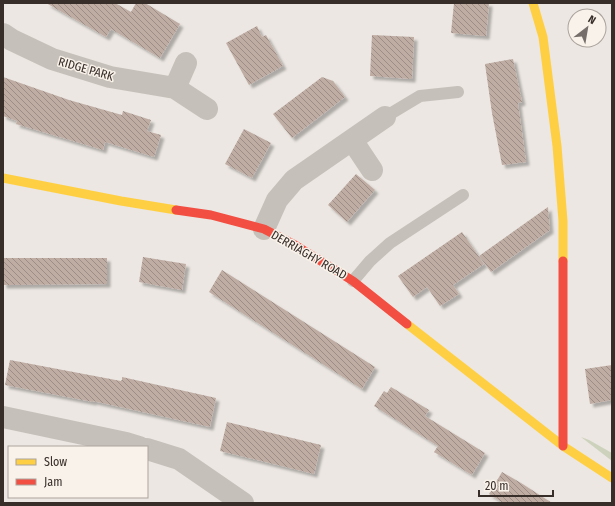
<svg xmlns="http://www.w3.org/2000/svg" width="615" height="506" font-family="'Fira Sans Condensed',sans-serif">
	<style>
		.grass { fill: url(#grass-tufts) }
		.building { fill: url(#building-back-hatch); filter: url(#shadow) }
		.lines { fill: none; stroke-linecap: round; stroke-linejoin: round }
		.lane { stroke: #c6c0ba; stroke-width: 12 }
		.street { stroke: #c6c0ba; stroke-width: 22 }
		.slow { stroke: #ffcf43; stroke-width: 9 }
		.jam { stroke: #f24e42; stroke-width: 9 }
		.labels { text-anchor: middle; stroke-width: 3; stroke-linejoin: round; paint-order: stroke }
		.street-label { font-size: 12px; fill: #372d29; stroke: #f9f2ea }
	</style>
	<defs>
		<pattern id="grass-tufts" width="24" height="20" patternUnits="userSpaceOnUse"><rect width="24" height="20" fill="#cdd2bd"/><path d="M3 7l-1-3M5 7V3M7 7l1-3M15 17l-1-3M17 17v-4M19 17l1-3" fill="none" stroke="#b1b5a2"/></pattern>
		<pattern id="building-back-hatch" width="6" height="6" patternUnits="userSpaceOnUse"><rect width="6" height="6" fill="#bfada4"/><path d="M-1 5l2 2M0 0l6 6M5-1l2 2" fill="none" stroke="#9c8d86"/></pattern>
		<filter id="shadow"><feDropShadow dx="3.5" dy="3.5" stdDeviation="1" flood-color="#0004"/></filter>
	</defs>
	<rect width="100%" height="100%" fill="#ece7e2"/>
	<path class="grass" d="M581,437L589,440L612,453V461Z"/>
	<path class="building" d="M46,3H115L131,12L136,3H145L180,24L160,58L111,29L106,37Z
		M454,3H489L486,36L451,33Z
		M257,26L262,37L266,35L283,66L249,85L226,43Z
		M372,35L414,37L412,79L370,76Z
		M513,59L522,102L518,103L526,162L502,165L492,113L485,64Z
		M3,77L69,100L122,115L123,111L151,120L147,131L161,135L154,157L105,142L103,150L16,124L17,121L3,116Z
		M322,77L333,81L345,97L292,138L273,114Z
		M244,129L271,143L252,178L225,164Z
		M356,174L375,190L347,222L328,205Z
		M548,207L550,230L491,272L479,256Z
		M462,232L484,264L453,285L459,294L440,306L427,287L413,297L398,276Z
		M143,257L186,264L182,290L139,282Z
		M3,258H107V284L3,285Z
		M222,270L375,367L362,389L209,292Z
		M10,360L121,381V380H122V377L216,398L210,427L93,401V402L5,385Z
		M612,365V400L590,404L585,369Z
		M391,387L429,410L425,416L485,453L472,475L434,452L438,446L374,406L384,391L387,393Z
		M227,422L321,445L314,474L220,451Z
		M502,472L521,483L552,503H503L489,494Z"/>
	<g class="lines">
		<path class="lane" d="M385,117L420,96L458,92
			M353,281L370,261L390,243L463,195"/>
		<path class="street" d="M3,34L12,40L52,59L110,77L175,88L207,109
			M175,88L186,63
			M352,140L372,170
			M264,229L277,200L294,180L385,117
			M3,417L126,443L139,447
			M147,449L179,459L243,503"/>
		<path class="slow" d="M533,3L543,37L557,146L563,221V261
			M3,178L121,201L176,210
			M407,324L563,446L612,478"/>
		<path class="jam" d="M176,210L211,215L264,229L295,245L353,281L407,324
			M563,261V446"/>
	</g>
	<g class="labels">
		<g class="street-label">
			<text transform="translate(86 69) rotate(16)" y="4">RIDGE PARK</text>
			<text transform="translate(309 255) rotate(30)" y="4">DERRIAGHY ROAD</text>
		</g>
	</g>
	<rect width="615" height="506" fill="none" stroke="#372d29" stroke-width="8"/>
	<rect x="8" y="446" width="140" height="52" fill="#f9f2ea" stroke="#aba39d"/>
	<rect x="16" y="459" width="20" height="6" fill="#ffcf43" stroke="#aba39d"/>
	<text x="44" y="466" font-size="12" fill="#372d29">Slow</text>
	<rect x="16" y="479" width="20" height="6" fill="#f24e42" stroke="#aba39d"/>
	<text x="44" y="486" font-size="12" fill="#372d29">Jam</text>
	<g transform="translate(587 28) rotate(31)"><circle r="19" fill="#f9f2ea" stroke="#aba39d"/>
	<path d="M0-3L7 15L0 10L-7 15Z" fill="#766e6a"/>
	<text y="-6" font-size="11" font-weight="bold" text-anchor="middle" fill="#372d29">N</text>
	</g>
	<path d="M479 490v6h74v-6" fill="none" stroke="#372d29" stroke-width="2"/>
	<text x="485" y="490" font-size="12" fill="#372d29" stroke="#f9f2ea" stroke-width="3" paint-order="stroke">20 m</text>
</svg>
